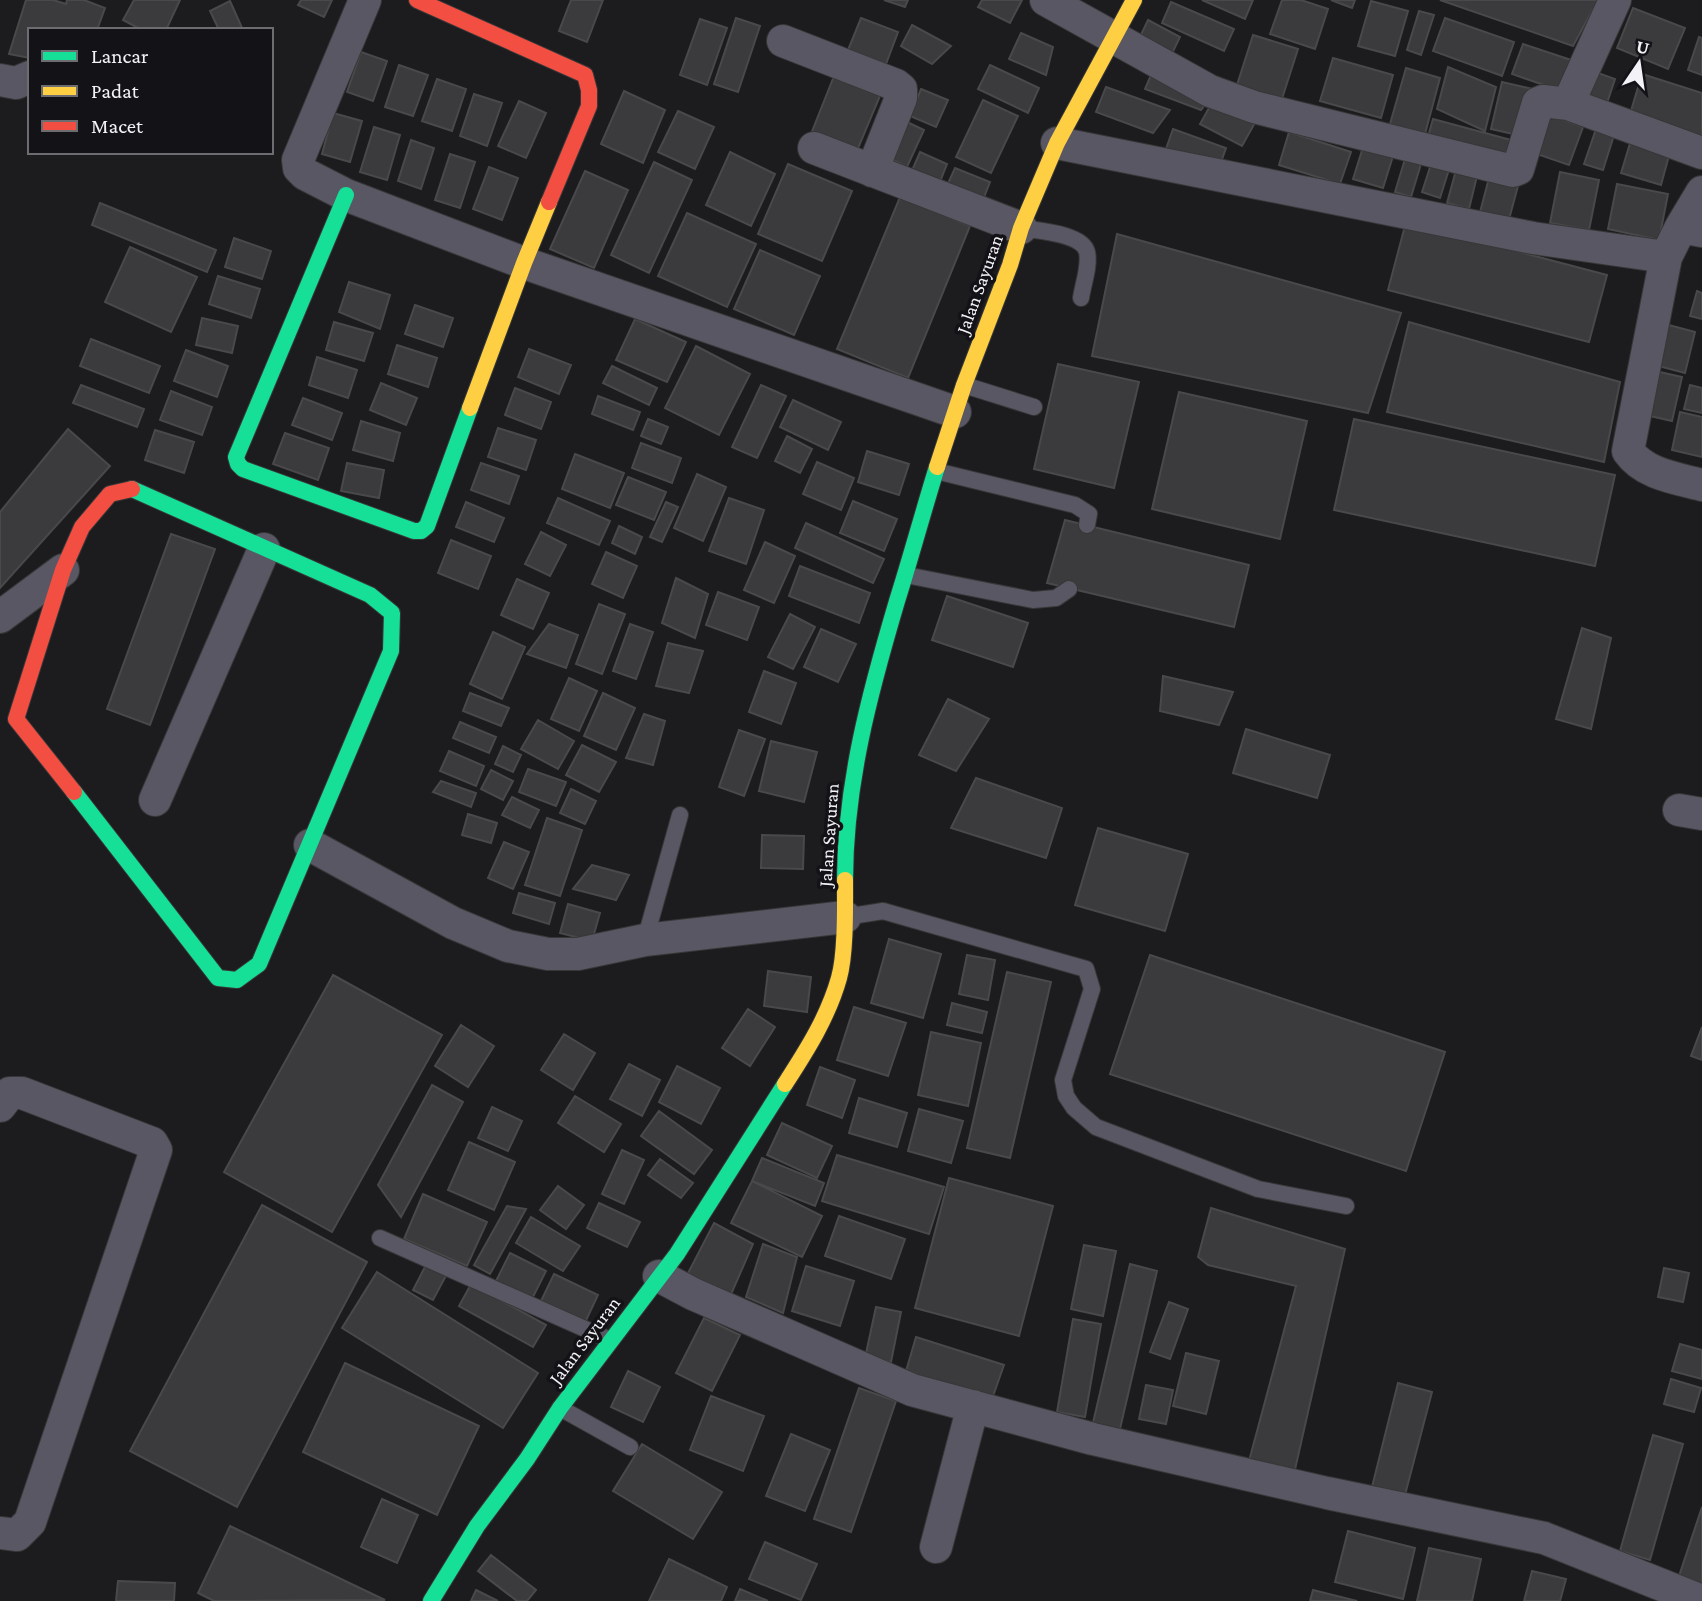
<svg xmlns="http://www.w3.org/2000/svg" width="1702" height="1601" font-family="'Crimson Pro',serif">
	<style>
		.building { fill: #3b3b3d; stroke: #49494b; stroke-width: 2 }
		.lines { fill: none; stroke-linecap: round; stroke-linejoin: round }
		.lane-casing { stroke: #373738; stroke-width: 18 }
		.street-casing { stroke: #373738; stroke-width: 34 }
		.fast-casing { stroke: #373738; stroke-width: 18 }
		.slow-casing { stroke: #373738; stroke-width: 18 }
		.jam-casing { stroke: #373738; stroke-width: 18 }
		.lane { stroke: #585763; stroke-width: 16 }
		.street { stroke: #585763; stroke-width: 32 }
		.fast { stroke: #16e098; stroke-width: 16 }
		.slow { stroke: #ffcf43; stroke-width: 16 }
		.jam { stroke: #f24e42; stroke-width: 16 }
		.labels { text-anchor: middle; stroke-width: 7; stroke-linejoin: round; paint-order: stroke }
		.street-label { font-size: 19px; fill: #f3f3f7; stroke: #121217 }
	</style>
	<rect width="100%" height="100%" fill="#1c1c1f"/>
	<path class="building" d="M26,0H53L66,4L67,0H84L105,8L97,30H30V58L9,54Z
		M134,0H180L166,30H142L123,20Z
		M301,0H332L324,17L298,5Z
		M571,0H603L587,42L559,31Z
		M884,0H908L905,7Z
		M982,0H1022L1010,23L978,7Z
		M1202,0H1253L1245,19Z
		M1282,0H1301L1328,9L1315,49L1270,34Z
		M1331,0H1355L1352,8Z
		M1440,0H1598L1573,46Z
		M230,1L243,30H219L210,11Z
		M1371,1L1408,11L1395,56L1358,46Z
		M1171,2L1234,29L1224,51L1162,23Z
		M1633,8L1685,28L1668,69L1617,48Z
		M1419,11L1434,15L1421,55L1407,50Z
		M736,18L760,26L738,92L714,84Z
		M861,18L898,32L886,64L848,50Z
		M1445,18L1514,42L1502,76L1433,51Z
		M700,19L727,28L707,85L680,75Z
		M1148,20L1180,37L1167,64L1135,47Z
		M912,25L951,46L932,64L901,46Z
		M1021,33L1053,47L1046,75L1009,59Z
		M1253,35L1298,49L1280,105L1235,91Z
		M1699,37L1702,38V75L1688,70Z
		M1523,44L1577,62L1567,93L1512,74Z
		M361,52L387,61L373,101L347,92Z
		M1333,58L1393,75L1381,118L1320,101Z
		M399,65L428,75L413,116L385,107Z
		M990,65L1039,88L1028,113L978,89Z
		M1448,67L1496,87L1485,131L1437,109Z
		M1406,68L1440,78L1425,134L1390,124Z
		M1587,69L1615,79L1606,106L1577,97Z
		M836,71L882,91L854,158L809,139Z
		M1642,74L1702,93V137L1630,114Z
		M1151,75L1211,97L1201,110L1145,89Z
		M437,79L466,89L452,131L422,121Z
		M1502,82L1537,90L1526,137L1491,129Z
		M1106,87L1170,110L1153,133L1096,112Z
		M921,89L948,100L936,127L910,116Z
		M624,91L665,110L643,163L601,144Z
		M474,94L502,103L487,146L460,136Z
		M1214,99L1256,121L1242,146L1200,124Z
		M983,100L1018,116L991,173L956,157Z
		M519,101L546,113L526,158L498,146Z
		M678,111L714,127L695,169L658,152Z
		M333,113L362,121L350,162L322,154Z
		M1545,113L1583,127L1569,165L1531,152Z
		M1433,119L1511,140L1505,162L1427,140Z
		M903,120L924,130L907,167L887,157Z
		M1597,126L1615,132L1603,170L1584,164Z
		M374,127L400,135L387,180L360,172Z
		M1173,129L1226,148L1219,168L1166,149Z
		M1289,132L1351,152L1340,184L1279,165Z
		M411,140L434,148L421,189L398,181Z
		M1631,140L1670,152L1661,185L1621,173Z
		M1364,144L1394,153L1383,188L1353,179Z
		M1408,149L1424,154L1411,197L1395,192Z
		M730,152L775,174L751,226L706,205Z
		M920,152L947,164L938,187L910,175Z
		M450,154L475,162L460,208L435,200Z
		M1434,155L1452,160L1440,198L1422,192Z
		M654,162L692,180L649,273L611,255Z
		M1458,163L1479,168L1469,209L1447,203Z
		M788,164L852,191L822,261L758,234Z
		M489,167L518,178L502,220L473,209Z
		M955,168L990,182L981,205L945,190Z
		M585,171L628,190L594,268L550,249Z
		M1560,172L1599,180L1589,230L1550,223Z
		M1489,178L1518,186L1508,223L1479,216Z
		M1617,184L1668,194L1659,240L1608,229Z
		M900,197L970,226L908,378L837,349Z
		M100,203L216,250L207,272L92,225Z
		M687,213L756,244L727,307L658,276Z
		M1406,222L1607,275L1589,342L1388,290Z
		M1117,234L1401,313L1368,413L1092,356Z
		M234,238L271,251L262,279L225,267Z
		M130,247L197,277L171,332L105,302Z
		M760,250L820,276L794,335L734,309Z
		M218,276L260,289L251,318L209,304Z
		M349,282L390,295L380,329L339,312Z
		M1697,291L1702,293V319L1690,316Z
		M415,305L453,318L443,347L405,334Z
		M202,318L238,326L232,353L196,345Z
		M635,319L686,342L667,382L616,360Z
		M334,322L373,333L364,361L326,350Z
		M1409,322L1620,382L1604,462L1387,412Z
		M1665,324L1695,332L1685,373L1655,365Z
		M91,339L160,366L149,393L80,366Z
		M397,345L437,358L428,387L388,374Z
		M696,346L750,374L719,435L665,408Z
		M529,349L571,365L559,394L518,377Z
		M186,350L228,366L217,397L174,381Z
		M317,357L357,370L348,398L309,385Z
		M1058,364L1139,382L1114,488L1034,469Z
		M612,366L657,388L649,405L603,383Z
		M1651,370L1682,377L1672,421L1641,414Z
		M381,383L417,398L406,425L370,410Z
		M81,385L144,409L137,427L73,403Z
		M761,385L786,396L757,458L732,447Z
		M1690,385L1702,388V413L1684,409Z
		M515,388L551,402L541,429L505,415Z
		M171,391L212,407L202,435L160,420Z
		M1179,392L1307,421L1280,539L1152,509Z
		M598,396L640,412L633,430L592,414Z
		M303,398L342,413L332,440L292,425Z
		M793,400L841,422L828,450L780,427Z
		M1680,412L1702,417V457L1672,450Z
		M648,419L668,427L661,444L641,436Z
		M1354,419L1615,475L1595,566L1334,510Z
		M361,421L400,433L393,461L353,450Z
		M498,428L536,440L526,470L488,457Z
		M68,429L110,466L0,588V512Z
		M155,430L194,442L184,473L145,460Z
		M285,433L329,448L318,480L273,464Z
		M787,436L812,449L800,473L775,461Z
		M641,443L681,458L672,483L632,468Z
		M867,451L909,464L899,495L858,482Z
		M575,454L624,473L610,508L562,489Z
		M817,462L854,478L841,510L803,494Z
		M347,463L384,470L379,498L341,491Z
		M481,463L519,476L509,504L471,490Z
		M697,474L726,487L703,541L674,528Z
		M628,477L666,492L654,520L616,505Z
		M558,498L610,521L599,545L547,523Z
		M729,498L764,510L746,564L709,551Z
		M853,501L897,519L884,551L840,533Z
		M466,502L504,518L494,542L456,527Z
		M666,502L678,507L662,542L650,537Z
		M1065,520L1249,565L1234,627L1047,583Z
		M806,523L884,559L873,583L795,548Z
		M619,526L642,537L635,554L612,543Z
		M541,532L566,545L550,576L525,564Z
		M171,534L215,549L150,725L107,709Z
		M451,540L491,556L478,589L438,573Z
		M765,542L795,556L774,603L744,590Z
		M606,552L637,566L623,598L592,584Z
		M800,566L870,593L859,623L789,596Z
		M676,578L708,594L695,638L662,623Z
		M517,579L549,593L533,629L501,615Z
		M718,592L759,607L747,640L706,625Z
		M947,596L1028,623L1013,667L932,640Z
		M599,604L625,614L602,674L576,664Z
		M790,614L815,627L793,669L768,657Z
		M549,624L578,635L566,668L527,654Z
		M630,624L653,632L636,679L613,671Z
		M1582,628L1611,638L1591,729L1556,719Z
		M821,629L856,644L838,682L804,667Z
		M493,632L525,647L502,699L470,684Z
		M668,643L703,651L689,693L656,686Z
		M764,671L796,683L781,724L749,712Z
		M1163,676L1233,692L1219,725L1160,711Z
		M569,678L597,691L579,731L551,719Z
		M470,693L509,708L501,726L463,711Z
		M603,693L635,708L616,750L584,736Z
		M948,699L989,719L956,771L919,755Z
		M644,714L665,721L653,765L626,758Z
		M538,720L574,741L558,769L521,749Z
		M460,722L496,737L489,753L453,738Z
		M1246,729L1330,755L1317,798L1233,773Z
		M739,730L765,739L744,796L719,787Z
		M771,741L817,752L804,802L759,791Z
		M582,745L616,762L599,792L566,775Z
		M503,746L521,755L513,772L495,764Z
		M449,751L484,766L476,786L440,771Z
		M528,769L566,782L556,806L519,792Z
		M491,770L513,781L503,800L481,789Z
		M976,778L1062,808L1046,858L951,828Z
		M441,781L476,793L471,807L433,792Z
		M571,789L596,801L585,824L560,813Z
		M512,797L539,810L530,828L502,815Z
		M468,814L497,823L491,843L462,835Z
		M547,818L582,830L560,896L525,885Z
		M1098,828L1188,854L1165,931L1075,905Z
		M762,835L804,836L803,869L761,868Z
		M504,842L529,852L513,889L488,878Z
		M592,865L629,875L616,900L573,889Z
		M519,893L555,903L549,924L513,913Z
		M568,904L600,913L592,941L560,933Z
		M889,939L941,954L923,1018L871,1003Z
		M967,955L995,960L988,1000L959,994Z
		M1150,955L1445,1052L1406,1171L1110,1074Z
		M768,971L811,977L807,1012L764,1006Z
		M1007,972L1051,982L1010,1158L967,1148Z
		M333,975L442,1035L332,1232L224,1172Z
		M952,1003L987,1012L982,1033L947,1025Z
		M854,1007L906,1023L888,1076L837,1060Z
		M748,1009L775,1027L750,1066L722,1048Z
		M461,1025L494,1046L468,1087L435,1066Z
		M1702,1027V1060L1691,1056Z
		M931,1032L981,1043L968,1106L918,1095Z
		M564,1034L595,1053L573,1090L541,1070Z
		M629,1064L660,1080L642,1116L610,1099Z
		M677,1066L720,1088L701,1124L659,1102Z
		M820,1067L855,1080L842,1118L807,1105Z
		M432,1085L463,1102L401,1217L378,1185Z
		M575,1096L621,1124L604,1152L558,1123Z
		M859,1098L907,1113L897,1147L849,1133Z
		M492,1107L522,1121L508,1151L478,1138Z
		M919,1109L963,1121L951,1163L908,1151Z
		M659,1111L712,1150L694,1174L641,1136Z
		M782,1123L832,1146L817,1178L767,1155Z
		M469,1142L515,1162L494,1210L448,1190Z
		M622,1150L644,1160L624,1204L602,1194Z
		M837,1155L944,1187L929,1234L822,1201Z
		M762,1158L824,1183L815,1206L752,1181Z
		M660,1159L693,1183L681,1198L648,1175Z
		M949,1178L1053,1206L1019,1336L915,1308Z
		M752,1181L822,1216L802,1257L731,1223Z
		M558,1186L584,1205L566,1229L540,1210Z
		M423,1194L487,1222L467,1266L404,1239Z
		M599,1203L640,1222L627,1247L587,1228Z
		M262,1205L367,1262L237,1507L130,1451Z
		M507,1206L526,1209L490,1274L474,1265Z
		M1211,1208L1345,1249L1294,1474L1249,1461L1296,1286L1208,1265L1198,1257Z
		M839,1216L905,1239L891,1279L825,1256Z
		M531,1217L580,1246L563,1271L516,1243Z
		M714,1223L753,1244L729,1299L686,1277Z
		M763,1244L797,1257L783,1313L746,1297Z
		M1084,1245L1116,1251L1103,1316L1071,1309Z
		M510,1253L546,1271L531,1301L495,1283Z
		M428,1261L448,1272L433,1300L413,1290Z
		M1130,1264L1157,1271L1119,1433L1092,1427Z
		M806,1266L854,1281L840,1326L792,1311Z
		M1664,1268L1689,1273L1683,1302L1658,1297Z
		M377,1272L538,1373L503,1428L342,1328Z
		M554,1274L598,1295L583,1327L539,1305Z
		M471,1284L546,1325L533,1347L459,1306Z
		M1169,1302L1188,1309L1170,1359L1150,1352Z
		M876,1307L901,1312L891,1362L865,1358Z
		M704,1318L740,1335L712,1391L676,1373Z
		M1073,1319L1101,1324L1085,1417L1057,1412Z
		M916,1337L1004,1365L992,1399L906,1371Z
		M1680,1344L1702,1350V1379L1672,1371Z
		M1186,1353L1219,1361L1206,1414L1173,1406Z
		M345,1363L479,1426L437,1515L303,1452Z
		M628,1371L660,1387L643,1422L611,1407Z
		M1671,1379L1701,1388L1694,1412L1664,1404Z
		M1398,1383L1432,1392L1405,1495L1372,1487Z
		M1146,1385L1173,1390L1166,1424L1139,1419Z
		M859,1388L896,1401L851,1532L814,1519Z
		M711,1396L764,1416L743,1471L690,1450Z
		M791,1434L830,1450L805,1511L766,1496Z
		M1653,1435L1683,1444L1650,1560L1620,1551Z
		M642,1444L722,1492L693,1539L613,1491Z
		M382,1499L418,1515L397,1563L361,1547Z
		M1702,1507V1590L1677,1582Z
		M230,1526L385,1600L214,1601L198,1593Z
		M1348,1531L1415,1548L1403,1599L1335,1582Z
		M765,1542L817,1564L801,1600L749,1579Z
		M1429,1548L1481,1559L1472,1601H1417Z
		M491,1555L536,1590L527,1601H517L478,1571Z
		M669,1559L727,1587L721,1601H649Z
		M1532,1571L1566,1579L1560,1601H1524Z
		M118,1581L175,1583L174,1601H116Z
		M740,1589L768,1601H735Z
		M476,1590L498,1601H471Z
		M1313,1590L1357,1601H1310Z"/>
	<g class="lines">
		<defs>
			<path id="lane" d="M1021,228C1038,231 1082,233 1087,252C1090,266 1083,284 1081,298
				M964,385L1034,407
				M936,471L1075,505L1089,514L1087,525
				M906,575L1033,600L1056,598L1069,589
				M845,917L883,911L1086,969L1092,989L1063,1080L1066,1096L1074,1108L1096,1127L1258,1189L1346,1206
				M645,940L680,815
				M380,1238L610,1340
				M560,1408L630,1447"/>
			<path id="street" d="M365,0L298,160L299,168L305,174L346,195L524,263L955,412
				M1046,0L1210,91L1254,107L1513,171L1518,169L1538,103L1543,101L1568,104
				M1615,0L1568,104L1702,153
				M783,41L896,85L901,89V98L872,171
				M0,80L16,83L30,77
				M1057,143L1533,238L1666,257L1681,227L1702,231
				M814,148L1021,228
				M1681,227L1702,192
				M1666,257L1628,451C1644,474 1675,478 1702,485
				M0,617L63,570
				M155,800L264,549
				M1679,810L1702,814
				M310,845L453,923L508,946L548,954H578L645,940L845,917
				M0,1106L10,1093H22L152,1143L156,1150L30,1522L17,1535L0,1533
				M659,1276L693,1294L912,1390L1093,1439L1327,1493L1544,1538L1702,1601
				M936,1547L973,1406"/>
			<path id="fast" d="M346,195L236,457L238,464L243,469L414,531H421L427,526L470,408
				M74,792L218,978L237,980L259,964L391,651L392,613L370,595L132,489
				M845,880C845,784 870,692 897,601C911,557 923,512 937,467
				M431,1601L477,1526L527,1459L560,1408L677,1254L785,1084"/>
			<path id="slow" d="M470,408L524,263L549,202
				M937,467L964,385L1010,265L1021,228L1057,143L1134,0
				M785,1084C807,1050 828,1017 839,978C846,953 845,907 845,880"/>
			<path id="jam" d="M417,0L585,75L589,90V106L549,202
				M74,792L16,719L63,570L82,527L110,494L132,489"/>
		</defs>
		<use href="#lane" class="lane-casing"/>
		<use href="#street" class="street-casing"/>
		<use href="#fast" class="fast-casing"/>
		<use href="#slow" class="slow-casing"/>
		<use href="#jam" class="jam-casing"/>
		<use href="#lane" class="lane"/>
		<use href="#street" class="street"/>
		<use href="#fast" class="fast"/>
		<use href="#slow" class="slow"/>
		<use href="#jam" class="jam"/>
	</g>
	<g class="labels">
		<g class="street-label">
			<text transform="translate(979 284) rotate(-70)" y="7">Jalan Sayuran</text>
			<text transform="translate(828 835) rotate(-86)" y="7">Jalan Sayuran</text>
			<text transform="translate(584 1340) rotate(-53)" y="7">Jalan Sayuran</text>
		</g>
	</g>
	<rect x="28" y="28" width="245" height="126" fill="#121217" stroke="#6c6c71" stroke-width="2"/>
	<rect x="42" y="51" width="35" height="10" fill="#16e098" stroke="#6c6c71" stroke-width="2"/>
	<text x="91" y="63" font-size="21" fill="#f3f3f7">Lancar</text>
	<rect x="42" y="86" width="35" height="10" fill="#ffcf43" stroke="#6c6c71" stroke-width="2"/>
	<text x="91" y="98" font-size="21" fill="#f3f3f7">Padat</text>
	<rect x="42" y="121" width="35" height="10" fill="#f24e42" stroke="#6c6c71" stroke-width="2"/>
	<text x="91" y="133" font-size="21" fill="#f3f3f7">Macet</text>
	<g transform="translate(1639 63) rotate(13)" stroke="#121217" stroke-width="5" paint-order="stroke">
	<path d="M0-5L12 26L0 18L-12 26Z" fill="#f3f3f7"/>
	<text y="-10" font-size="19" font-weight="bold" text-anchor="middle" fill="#f3f3f7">U</text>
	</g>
</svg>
